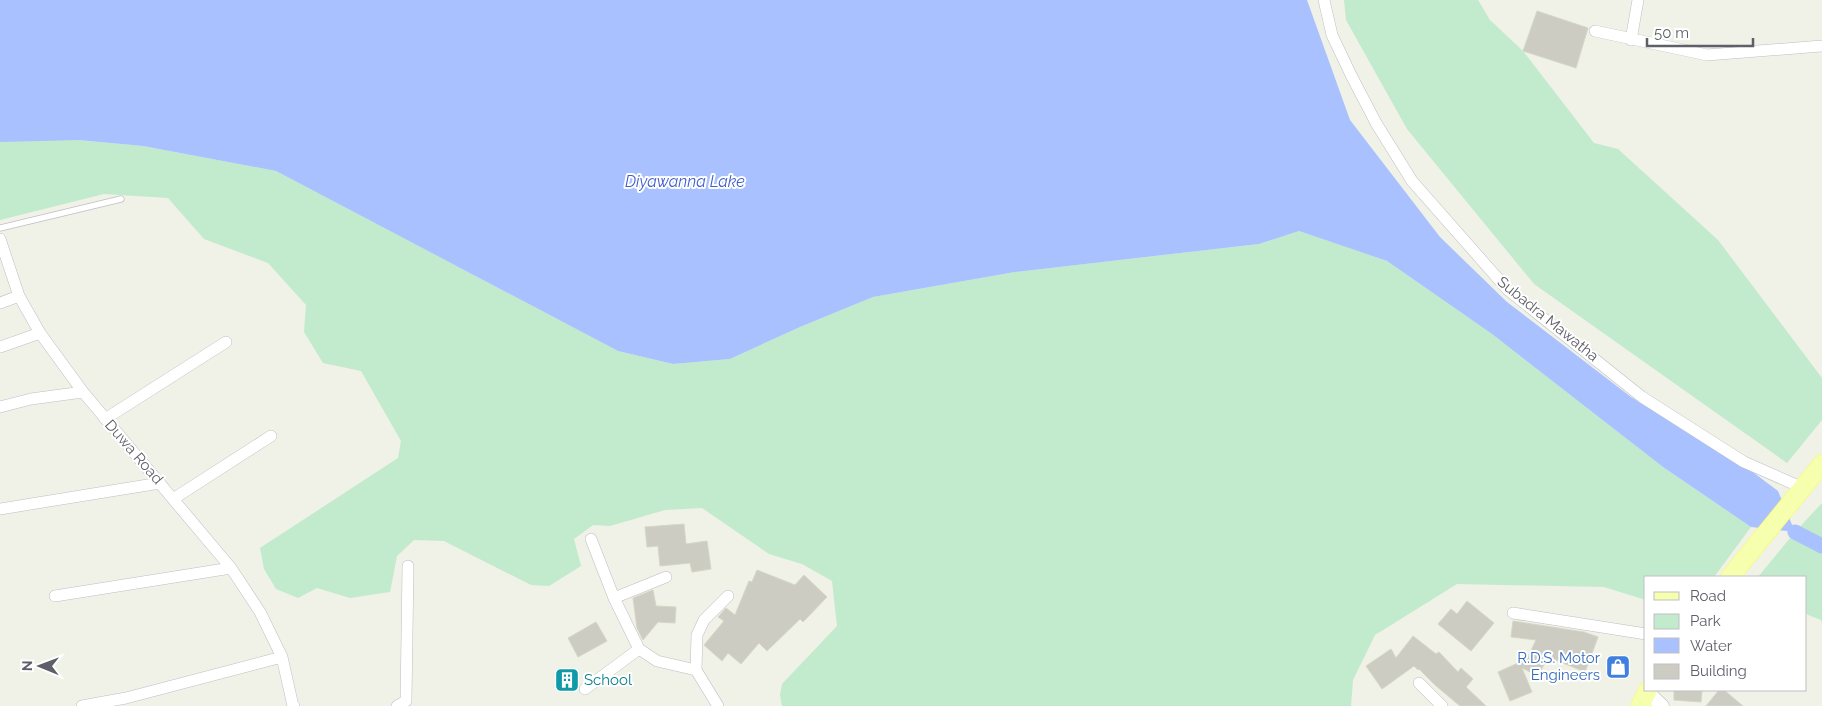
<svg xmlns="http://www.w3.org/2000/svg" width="1822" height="706" font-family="Raleway,sans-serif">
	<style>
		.green { fill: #c2eacd }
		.water { fill: #a9c1ff }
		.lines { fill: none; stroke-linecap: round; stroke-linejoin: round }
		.canal { stroke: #a9c1ff; stroke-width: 15 }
		.building { fill: #ccccc3; stroke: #d6d6c4 }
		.service-casing { stroke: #bebec6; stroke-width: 7 }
		.minor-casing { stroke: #bebec6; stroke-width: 12 }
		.tertiary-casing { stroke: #bebec6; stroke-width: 15 }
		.primary-casing { stroke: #fbfb56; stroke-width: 19 }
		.service { stroke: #fff; stroke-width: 5.5 }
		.minor { stroke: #fff; stroke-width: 11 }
		.tertiary { stroke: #fff; stroke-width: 14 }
		.primary { stroke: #f5ffae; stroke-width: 18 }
		.labels { text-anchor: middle; stroke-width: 4; stroke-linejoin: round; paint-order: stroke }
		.street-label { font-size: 15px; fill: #5e5f68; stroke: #fff }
		.shop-label { font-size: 15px; fill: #366cbe; stroke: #fff; text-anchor: end }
		.culture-label { font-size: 15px; fill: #0d838f; stroke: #fff; text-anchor: start }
		.water-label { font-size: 16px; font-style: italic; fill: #415ecc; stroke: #fff }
	</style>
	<rect width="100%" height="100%" fill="#f0f1e7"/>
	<path class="green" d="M1344,0H1478L1490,20L1523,51L1594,143L1618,149L1718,240L1822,378V420L1787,463L1534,284L1407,129L1346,20Z
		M3,140H78L143,146L276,171L618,351L673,364L730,359L800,327L873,297L1015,272L1259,244L1299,231L1387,261L1492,334L1663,467L1751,527L1714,577H1646V600L1604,587L1457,584L1375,635L1353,680L1351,706H782L780,695L782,684L837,626L832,581L802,564L769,554L702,508L665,510L610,526L593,525L574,539L581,566L549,586L531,585L444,541L414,540L397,556L390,592L350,598L317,588L298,598L276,589L264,569L260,548L398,458L401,441L361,371L323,363L304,332L306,305L268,263L204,239L168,198L104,194L0,220V142Z
		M1822,503V623L1821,620L1806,614V577H1758L1795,532Z"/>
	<path class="water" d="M0,0H1307L1350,120L1440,237L1507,302L1631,397L1738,461L1778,491L1795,532L1751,527L1663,467L1492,334L1387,261L1299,231L1259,244L1015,272L873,297L800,327L730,359L673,364L618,351L276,171L143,146L78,140L0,142Z"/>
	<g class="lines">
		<path class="canal" d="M1795,532L1822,546"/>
	</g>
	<path class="building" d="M1537,11L1588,28L1576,68L1523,51Z
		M684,524L686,544L707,541L711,569L692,572L690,563L660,566L658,546L647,547L645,527Z
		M757,570L795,585L804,575L827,597L803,622L800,619L767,651L759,643L741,664L728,653L722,661L704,645L724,621L718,617L726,608L735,615L749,581L752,582Z
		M653,590L656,606L676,607L675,623L658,622L643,640L637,628L633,598Z
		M1467,601L1494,623L1471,651L1438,624L1451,609L1457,614Z
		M1513,621L1584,632L1598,637L1585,672L1548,657L1538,676L1522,668L1532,692L1510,701L1498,672L1527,659L1536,640L1511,637Z
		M596,622L607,641L578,657L568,638Z
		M1413,636L1436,654L1439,652L1458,672L1461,668L1473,679L1466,687L1486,706H1460L1435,685L1419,669L1418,670L1414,666L1382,689L1366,666L1391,649L1396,658Z
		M557 679a10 10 0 1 1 20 0a10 10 0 1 1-20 0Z
		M1674,690H1702L1701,702L1674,700Z
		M1719,690H1724L1743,706H1706Z"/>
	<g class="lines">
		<defs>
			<path id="service" d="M0,228L121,199"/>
			<path id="minor" d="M1324,0L1332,35L1351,75L1376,123L1412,181L1508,290L1642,397L1744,462L1803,488
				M1595,31L1707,55L1822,46
				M1631,40L1638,0
				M0,239L19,296L40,333L83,392L231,568L260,612L282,657L293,706H294
				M0,303L19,296
				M0,347L40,333
				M0,407L31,399L83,392
				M105,419L226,342
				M173,499L271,436
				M0,509L160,483
				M591,539L614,598L639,649L657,661L696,670
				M55,596L231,568
				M614,598L666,577
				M1513,613L1646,634
				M1419,683L1442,706
				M585,689L639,649
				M82,706L126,698L282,657
				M397,706L406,701L408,566
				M718,706L696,670L697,635L704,620L728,596"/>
			<path id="tertiary" d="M1647,692L1662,706"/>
			<path id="primary" d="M1730,577L1822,464
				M1640,706L1648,690"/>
		</defs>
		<use href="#service" class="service-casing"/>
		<use href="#minor" class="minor-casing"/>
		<use href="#tertiary" class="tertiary-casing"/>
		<use href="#primary" class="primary-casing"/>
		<use href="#service" class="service"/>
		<use href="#minor" class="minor"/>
		<use href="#tertiary" class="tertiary"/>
		<use href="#primary" class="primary"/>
	</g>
	<defs>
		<symbol id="shop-square" viewBox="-11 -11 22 22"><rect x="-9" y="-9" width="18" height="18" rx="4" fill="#3f7fe0" stroke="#fff"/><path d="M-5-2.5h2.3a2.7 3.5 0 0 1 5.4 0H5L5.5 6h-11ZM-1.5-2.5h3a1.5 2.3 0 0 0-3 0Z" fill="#fff"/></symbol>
		<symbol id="building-square" viewBox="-11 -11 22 22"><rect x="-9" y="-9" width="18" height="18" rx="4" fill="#0f9aa8" stroke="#fff"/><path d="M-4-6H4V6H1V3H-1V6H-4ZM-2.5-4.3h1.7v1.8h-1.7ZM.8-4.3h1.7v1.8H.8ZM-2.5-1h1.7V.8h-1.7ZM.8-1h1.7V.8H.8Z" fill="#fff"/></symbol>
	</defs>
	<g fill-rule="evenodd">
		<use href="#shop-square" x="1604" y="653" width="28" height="28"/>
		<use href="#building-square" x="553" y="666" width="28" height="28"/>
	</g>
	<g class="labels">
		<g class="street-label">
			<text transform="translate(1548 319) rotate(39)" y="5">Subadra Mawatha</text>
			<text transform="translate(134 452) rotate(49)" y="5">Duwa Road</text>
		</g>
		<g class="shop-label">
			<text x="1600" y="663">R.D.S. Motor<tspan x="1600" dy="17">Engineers</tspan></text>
		</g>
		<g class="culture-label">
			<text x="584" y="685">School</text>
		</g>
		<g class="water-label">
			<text x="685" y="187">Diyawanna Lake</text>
		</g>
	</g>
	<rect x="1644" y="576" width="162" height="115" fill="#ffffff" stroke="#bfbfc3"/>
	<rect x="1654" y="592" width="25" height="8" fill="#f5ffae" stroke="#bfbfc3"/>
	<text x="1690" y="601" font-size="15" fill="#5e5f68">Road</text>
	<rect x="1654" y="614" width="25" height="15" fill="#c2eacd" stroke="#bfbfc3"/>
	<text x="1690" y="626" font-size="15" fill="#5e5f68">Park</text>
	<rect x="1654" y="638" width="25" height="15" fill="#a9c1ff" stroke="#bfbfc3"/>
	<text x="1690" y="651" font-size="15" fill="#5e5f68">Water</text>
	<rect x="1654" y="664" width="25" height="15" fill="#ccccc3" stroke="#bfbfc3"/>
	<text x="1690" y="676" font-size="15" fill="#5e5f68">Building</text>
	<g transform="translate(40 666) rotate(271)" stroke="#ffffff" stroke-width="4" paint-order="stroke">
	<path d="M0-4L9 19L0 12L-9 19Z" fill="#5e5f68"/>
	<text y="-8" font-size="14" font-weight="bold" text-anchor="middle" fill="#5e5f68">N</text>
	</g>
	<path d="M1647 38v8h106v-8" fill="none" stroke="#5e5f68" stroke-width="2.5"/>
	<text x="1654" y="38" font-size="15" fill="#5e5f68" stroke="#ffffff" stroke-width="4" paint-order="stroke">50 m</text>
</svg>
